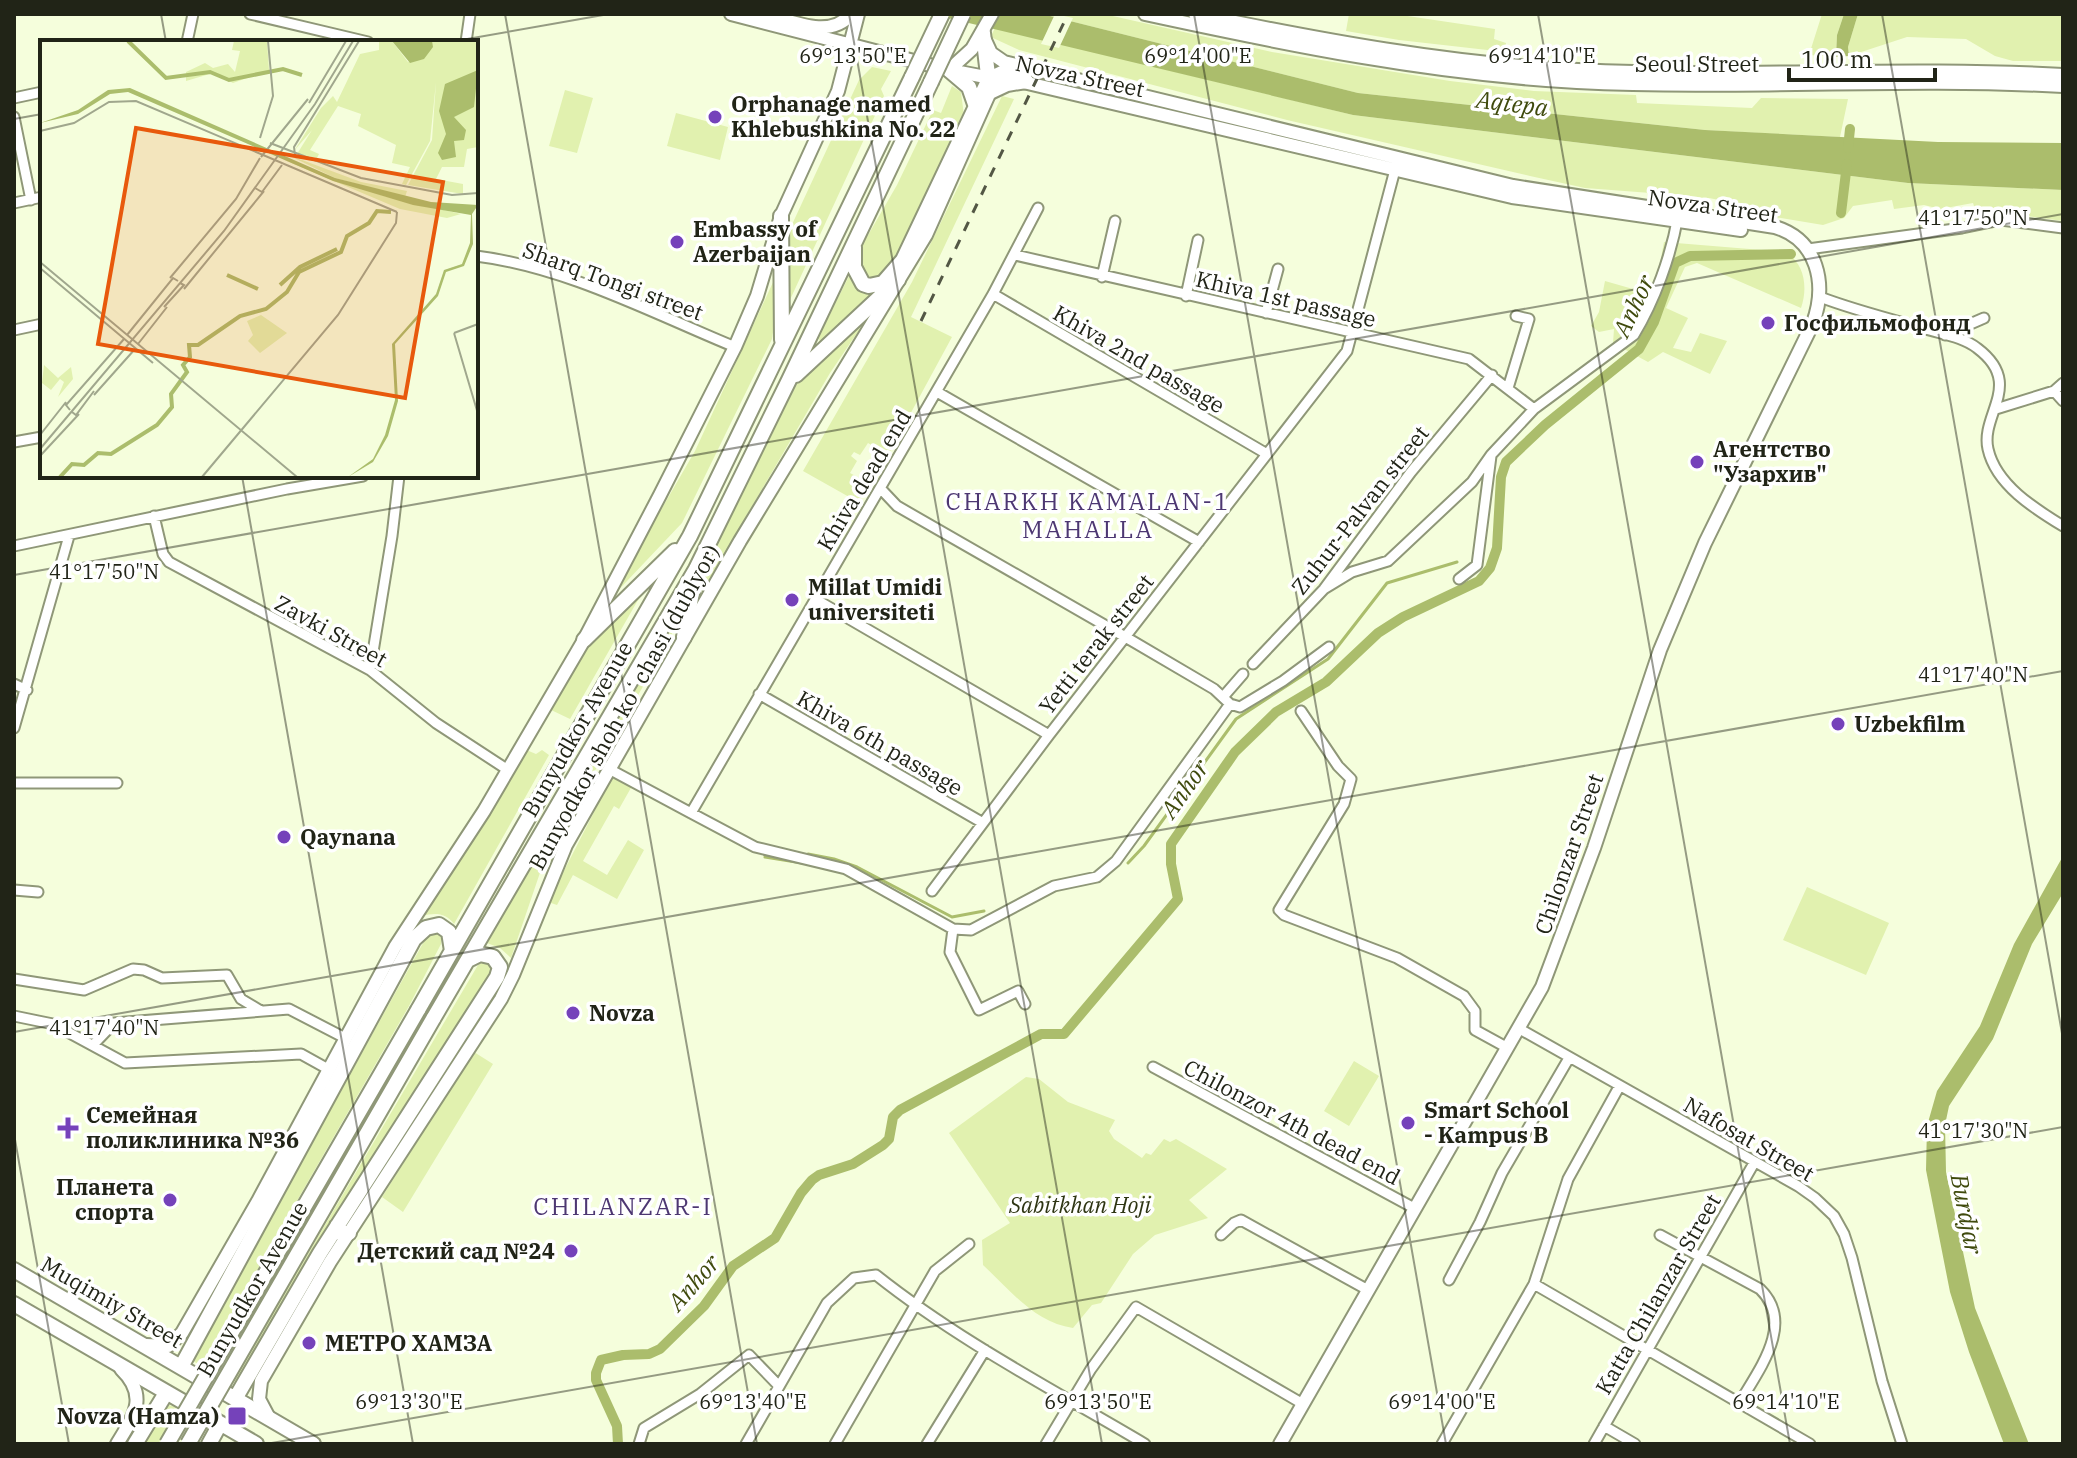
<svg xmlns="http://www.w3.org/2000/svg" width="2077" height="1458" font-family="'IBM Plex Serif',serif">
	<style>
		.green { fill: #e1f1af }
		.water { fill: #abbd6c }
		.pier { fill: #f5fedc }
		.lines { fill: none; stroke-linecap: round; stroke-linejoin: round }
		.stream { stroke: #abbd6c; stroke-width: 3 }
		.canal { stroke: #abbd6c; stroke-width: 10 }
		.street-casing { stroke: #8f9778; stroke-width: 13 }
		.secondary-casing { stroke: #8f9778; stroke-width: 16 }
		.primary-casing { stroke: #8f9778; stroke-width: 18 }
		.street { stroke: #fff; stroke-width: 9 }
		.secondary { stroke: #fff; stroke-width: 12 }
		.primary { stroke: #fff; stroke-width: 14 }
		.rail { stroke: #535745; stroke-width: 3; stroke-dasharray: 10 10; stroke-linecap: butt }
		.primary-bridge-casing { stroke: #8f9778; stroke-width: 18; stroke-linecap: butt }
		.primary-bridge { stroke: #fff; stroke-width: 14 }
		.ticks { fill: none; stroke: #212417; stroke-width: 2; stroke-opacity: 0.45 }
		.poi-dot { fill: #7542ba; stroke: #fff; stroke-width: 3 }
		.labels { text-anchor: middle; stroke-width: 7; stroke-linejoin: round; paint-order: stroke }
		.street-label { font-size: 22px; fill: #212417; stroke: #fff }
		.poi-label { font-size: 22px; font-weight: bold; fill: #212417; stroke: #fff; text-anchor: start }
		.park-label { font-size: 22px; font-style: italic; fill: #2e3513; stroke: #fff }
		.water-label { font-size: 24px; font-style: italic; fill: #3f4a0d; stroke: #fff }
		.neighbourhood-label { font-size: 24px; letter-spacing: 2px; fill: #4d3772; stroke: #fff }
		.inset-river { fill: none; stroke: #abbd6c; stroke-width: 4 }
		.inset-road { fill: none; stroke: #a0a78d; stroke-width: 2 }
		.view { fill: #e8590c; fill-opacity: 0.15; stroke: #e8590c; stroke-width: 4 }
		.inset-edge { fill: none; stroke: #212417; stroke-width: 4 }
		.ticks-label { font-size: 20px; text-anchor: middle; fill: #212417; stroke: #fff; stroke-width: 7; stroke-linejoin: round; paint-order: stroke }
	</style>
	<rect width="100%" height="100%" fill="#f5fedc"/>
	<path class="green" d="M1042,14H1104L1272,52L1450,81L1534,91L1636,95L1637,103L1752,108L1761,98L1848,99L1840,137L1705,130L1358,93Z
		M1349,14H1394L1495,29L1494,39L1506,43L1505,52L1399,40L1346,31Z
		M1822,14H1844L1837,35L1836,57L1809,55Z
		M1858,14H2063V61H2013L1995,56L1966,39L1907,37L1849,56L1848,47Z
		M995,28L1353,115L1908,183L2063,190V221L1975,209L1973,203L1940,209L1924,205L1894,209L1892,200L1853,206L1844,218L1823,225L1738,211C1721,196 1698,195 1677,201V195L1585,188L1530,176L1287,120L1019,50L993,38L991,36Z
		M872,67L891,71L881,89L884,96L789,302V231L859,80Z
		M952,86L961,92L964,116L890,273L871,280L866,277L859,263L860,249L897,185L933,110L941,113Z
		M565,90L593,98L577,153L549,146Z
		M1002,96L1014,99L911,317L952,337L888,455L868,443L860,455L854,452L851,456L857,461L850,473L869,483L858,502L803,471L912,282Z
		M676,113L728,127L720,160L667,146Z
		M1664,242L1785,252C1805,263 1808,288 1801,308L1697,263L1685,267L1666,308L1688,318L1673,348L1691,352L1700,333L1727,341L1710,374L1663,352L1648,362L1613,343L1614,329L1599,332L1591,326L1599,312L1605,281L1654,295Z
		M849,276L859,288L875,293L821,343L818,338Z
		M775,278L776,311L772,339L682,523L609,600L695,451Z
		M872,311L830,373L706,585L703,583L712,552L800,378Z
		M646,586L570,719L549,709L578,658Z
		M680,605L671,637L620,727L613,723Z
		M524,749L536,754L542,750L549,755L454,924C445,912 435,913 421,916L464,855Z
		M591,764L597,767L544,861L511,958L500,948L487,943Z
		M613,775L632,786L619,809L614,806L583,861L607,875L628,840L644,850L617,899L573,875L557,905L548,902Z
		M1807,887L1889,923L1866,975L1783,940Z
		M435,932L442,937L441,944L409,1006L202,1366L191,1360L427,936Z
		M483,962L490,963L494,970L239,1379L232,1383L478,965Z
		M474,1052L493,1064L403,1212L382,1197Z
		M1354,1061L1379,1076L1349,1126L1324,1111Z
		M1026,1077L1039,1079L1068,1102L1115,1120L1109,1131L1114,1139L1142,1158L1146,1153L1151,1155L1164,1139L1170,1142L1176,1139L1227,1169L1189,1200L1208,1218L1155,1235L1133,1254L1101,1303L1092,1305L1073,1328C1035,1323 1010,1290 983,1265L982,1240L1010,1223L949,1133Z
		M169,1405L179,1408L158,1444H142L164,1408Z"/>
	<path class="water" d="M931,14H1042L1358,93L1705,130L1938,142L2063,143V190L1908,183L1353,115Z
		M1844,14H1858L1848,47L1849,56L1836,57L1837,35Z
		M2063,856V893L2032,944L1993,1039L1949,1106L1945,1125L1946,1172L1975,1308L2029,1444H2004L1969,1352L1950,1292L1926,1170L1927,1126L1937,1091L1980,1026L2014,944Z"/>
	<path class="pier" d="M1055,14L1073,18L1059,48L1041,44Z"/>
	<g class="lines">
		<path class="stream" d="M765,857L802,863L808,854L834,859L857,867L952,917L984,911
			M1128,863L1144,846L1236,719L1328,659L1387,583L1457,562"/>
		<path class="canal" d="M1848,148L1850,129
			M1841,213L1847,164
			M618,1444L617,1426L596,1380V1373L601,1360L623,1355L649,1354L660,1349L704,1306L733,1266L775,1238L801,1193L812,1180L819,1175L853,1164L883,1145L889,1139L893,1117L900,1110L1041,1034H1064L1178,899L1171,864V844L1235,752L1276,712L1326,682L1378,633L1403,617L1479,581L1490,568L1497,548L1501,477L1506,462L1545,425L1639,349L1654,322L1675,263L1690,256L1791,254"/>
		<defs>
			<path id="street" d="M250,14L368,42
				M187,42L193,14
				M466,42L470,14
				M14,98L42,92
				M14,117L31,200
				M14,203L42,197
				M1808,249L1962,228L2001,220L2063,228
				M1015,255L1469,359L1534,409
				M476,256C566,267 652,313 735,347
				M1102,277L1115,221
				M993,294L1267,454
				M1186,296L1198,240
				M1820,297C1854,310 1890,319 1926,329C1942,334 1963,337 1977,348C2025,384 1980,414 1988,449C1996,485 2035,509 2063,526
				M1266,313L1278,269
				M14,330L42,324
				M1945,335L1984,318
				M1508,388L1529,319L1516,316
				M2054,391L2063,401
				M937,392L1199,542
				M1996,409L2054,391L2063,383
				M14,442L42,437
				M880,488L897,506L1134,642L1214,689L1230,704
				M154,516L163,554L169,562L370,670L436,723L508,770
				M14,546L287,489L363,476
				M1459,579L1477,565L1491,456
				M1324,589L1352,572L1388,561L1472,482L1491,455L1534,409L1634,335C1655,300 1671,256 1678,216
				M815,599L1049,735
				M1253,664L1324,589L1411,472L1492,375
				M370,670L392,536L399,476
				M14,684L27,690
				M759,694L983,823
				M1223,697L1243,674
				M1301,711L1338,766L1351,779L1344,804L1279,910L1284,915L1397,958L1464,996L1475,1011V1030L1506,1047
				M14,728L69,536
				M609,769L691,813L993,294L1038,208
				M14,783H117
				M691,813L755,847L846,869L953,929L971,930L1054,886L1097,877L1116,861L1230,704L1240,707L1283,681L1329,647
				M14,890L38,892
				M932,891L1049,735L1347,351L1396,166
				M953,929L950,952L979,1010L1018,991L1025,1004
				M14,979L84,990L133,969L144,970L162,978L227,975L241,999L261,1011
				M14,1016L53,1024L125,1063L301,1054L328,1069
				M1518,1028L1798,1186L1815,1198L1834,1216L1844,1234L1852,1258L1882,1381L1902,1444
				M93,1045L114,1023L289,1009L345,1038
				M1153,1067L1414,1208
				M1221,1235L1234,1223L1241,1220L1368,1290
				M1660,1235L1760,1289C1795,1323 1760,1368 1740,1402
				M1449,1280L1480,1222L1502,1173L1569,1058
				M1534,1284L1810,1444
				M1604,1426L1635,1444
				M639,1444L644,1428L700,1394L749,1355L779,1386
				M746,1444L827,1303L854,1278L876,1275C959,1341 1054,1390 1145,1444
				M835,1444L935,1271L969,1244
				M927,1444L985,1350
				M1046,1444L1091,1369L1136,1307L1303,1404
				M1442,1444L1534,1284L1568,1179L1619,1087
				M1594,1444L1754,1163"/>
			<path id="secondary" d="M731,14L949,70L996,79
				M765,14C792,21 830,40 851,14
				M1145,14C1288,45 1431,74 1577,82C1739,90 1901,77 2063,86
				M1195,14C1322,40 1449,64 1578,70C1740,78 1901,66 2063,75
				M985,40L991,53L1004,62L1513,186L1775,227C1818,240 1827,284 1813,323L1705,543L1660,650L1594,848L1542,987L1280,1444
				M949,70L972,49L992,14
				M1019,81L1512,197L1741,230
				M146,1345L168,1346L182,1333L258,1201L395,947L484,811L584,640L660,495L735,347L757,296L781,216L838,91L858,14
				M268,1416L259,1399L261,1381L330,1262L501,999L513,975L566,845L740,541L926,235L990,92
				M117,1444C134,1416 149,1396 121,1369"/>
			<path id="primary" d="M983,33L990,92L1007,84L1026,81
				M949,70L969,87L976,107
				M781,216L782,340
				M854,247V267L863,284L869,286L883,283L903,260L989,79L1006,71L1026,68
				M796,375L898,280
				M684,637L694,581
				M584,640L675,551
				M418,1010L690,536L912,77
				M433,1019L696,569L789,380L931,82
				M337,1226L341,1233H349
				M14,1270L313,1444
				M14,1304L256,1444
				M181,1367L414,939L426,928L439,925L449,932L452,951
				M235,1399L320,1253L497,977L500,967L493,957L480,954L468,960
				M135,1444L166,1393
				M209,1444L220,1424"/>
		</defs>
		<use href="#street" class="street-casing"/>
		<use href="#secondary" class="secondary-casing"/>
		<use href="#primary" class="primary-casing"/>
		<use href="#street" class="street"/>
		<use href="#secondary" class="secondary"/>
		<use href="#primary" class="primary"/>
		<path class="rail" d="M921,321L1068,14"/>
		<defs>
			<path id="primary-bridge" d="M912,77L942,14
				M931,82L963,14
				M167,1444L418,1010
				M188,1444L433,1019"/>
		</defs>
		<use href="#primary-bridge" class="primary-bridge-casing"/>
		<use href="#primary-bridge" class="primary-bridge"/>
	</g>
	<path class="ticks" d="M161,14L166,42M505,14L757,1444M849,14L1102,1444M1194,14L1446,1444M1538,14L1790,1444M1882,14L2063,1039M450,42L609,14M14,119L42,114M242,476L413,1444M14,575L2063,214M14,1032L2063,671M14,1134L69,1444M266,1444L2063,1127"/>
	<g class="poi-dot">
		<circle cx="715" cy="117" r="8"/>
		<circle cx="677" cy="242" r="8"/>
		<circle cx="1768" cy="323" r="8"/>
		<circle cx="1697" cy="462" r="8"/>
		<circle cx="792" cy="600" r="8"/>
		<circle cx="1838" cy="724" r="8"/>
		<circle cx="284" cy="837" r="8"/>
		<circle cx="573" cy="1013" r="8"/>
		<circle cx="1408" cy="1123" r="8"/>
		<path d="M64 1116h8v8h8v8h-8v8h-8v-8h-8v-8h8z"/>
		<circle cx="170" cy="1200" r="8"/>
		<circle cx="571" cy="1251" r="8"/>
		<circle cx="309" cy="1343" r="8"/>
		<rect x="227" y="1406" width="20" height="20" rx="4"/>
	</g>
	<g class="labels">
		<g class="street-label">
			<text x="1697" y="72">Seoul Street</text>
			<text transform="translate(1080 76) rotate(12)" y="8">Novza Street</text>
			<text transform="translate(1713 206) rotate(8)" y="8">Novza Street</text>
			<text transform="translate(613 281) rotate(20)" y="8">Sharq Tongi street</text>
			<text transform="translate(1286 299) rotate(13)" y="8">Khiva 1st passage</text>
			<text transform="translate(1139 359) rotate(30)" y="8">Khiva 2nd passage</text>
			<text transform="translate(864 480) rotate(-59)" y="8">Khiva dead end</text>
			<text transform="translate(1360 510) rotate(-52)" y="8">Zuhur-Palvan street</text>
			<text transform="translate(331 631) rotate(29)" y="8">Zavki Street</text>
			<text transform="translate(1096 644) rotate(-52)" y="8">Yetti terak street</text>
			<text transform="translate(624 707) rotate(-61)" y="8">Bunyodkor shoh koʻchasi (dublyor)</text>
			<text transform="translate(577 729) rotate(-60)" y="8">Bunyudkor Avenue</text>
			<text transform="translate(880 743) rotate(30)" y="8">Khiva 6th passage</text>
			<text transform="translate(1569 854) rotate(-71)" y="8">Chilonzar Street</text>
			<text transform="translate(1292 1122) rotate(28)" y="8">Chilonzor 4th dead end</text>
			<text transform="translate(1749 1139) rotate(30)" y="8">Nafosat Street</text>
			<text transform="translate(252 1289) rotate(-60)" y="8">Bunyudkor Avenue</text>
			<text transform="translate(1658 1294) rotate(-60)" y="8">Katta Chilanzar Street</text>
			<text transform="translate(112 1302) rotate(30)" y="8">Muqimiy Street</text>
		</g>
		<g class="poi-label">
			<text x="731" y="112">Orphanage named<tspan x="731" dy="25">Khlebushkina No. 22</tspan></text>
			<text x="693" y="237">Embassy of<tspan x="693" dy="25">Azerbaijan</tspan></text>
			<text x="1784" y="331">Госфильмофонд</text>
			<text x="1713" y="457">Агентство<tspan x="1713" dy="25">"Узархив"</tspan></text>
			<text x="808" y="595">Millat Umidi<tspan x="808" dy="25">universiteti</tspan></text>
			<text x="1854" y="732">Uzbekfilm</text>
			<text x="300" y="845">Qaynana</text>
			<text x="589" y="1021">Novza</text>
			<text x="1424" y="1118">Smart School<tspan x="1424" dy="25">- Kampus B</tspan></text>
			<text x="86" y="1123">Семейная<tspan x="86" dy="25">поликлиника №36</tspan></text>
			<text x="154" y="1195" text-anchor="end">Планета<tspan x="154" dy="25">спорта</tspan></text>
			<text x="555" y="1259" text-anchor="end">Детский сад №24</text>
			<text x="325" y="1351">МЕТРО ХАМЗА</text>
			<text x="219" y="1424" text-anchor="end">Novza (Hamza)</text>
		</g>
		<g class="park-label">
			<text x="1080" y="1213">Sabitkhan Hoji</text>
		</g>
		<g class="water-label">
			<text transform="translate(1512 104) rotate(7)" y="8">Aqtepa</text>
			<text transform="translate(1634 306) rotate(-65)" y="8">Anhor</text>
			<text transform="translate(1185 789) rotate(-55)" y="8">Anhor</text>
			<text transform="translate(1966 1214) rotate(79)" y="8">Burdjar</text>
			<text transform="translate(694 1283) rotate(-49)" y="8">Anhor</text>
		</g>
		<g class="neighbourhood-label">
			<text x="1088" y="510">CHARKH KAMALAN-1<tspan x="1088" dy="28">MAHALLA</tspan></text>
			<text x="623" y="1215">CHILANZAR-I</text>
		</g>
	</g>
	<g transform="translate(40 40)">
		<rect width="438" height="438" fill="#f5fedc"/>
		<path d="M194,1H227L229,30L193,43L173,33L146,41V32L165,23L173,28L188,24L195,32L200,11L192,10ZM339,1H352L368,22L392,8V1H438V107L427,109L424,127H402L396,139L423,144V154L368,145L392,100L396,42L390,101L366,145L362,144L370,127L352,123L356,105L318,86L321,74L298,66L270,110L279,114L277,118L257,114L272,90L254,111L281,68L293,56L297,62L320,14L339,10ZM246,114L321,142L367,151L365,157L295,138ZM242,119L344,156L421,174L407,178L360,169ZM221,275L247,293L220,313L208,301L213,295L207,281ZM4,325L18,338L31,327L33,339L18,357L24,342L20,339L11,350L2,343Z" fill="#e1f1af"/>
		<path d="M352,1H392L393,7L384,19L370,23ZM438,30L434,67L414,77L426,90L424,100L414,101L416,117L402,120L398,113L406,94L399,71L405,44ZM90,48L295,138L391,162L438,165L432,174L433,204L424,226L406,232L398,256L355,304L358,361L348,396L333,422L308,437L333,419L345,395L355,360L352,304L396,254L404,230L422,224L430,203L431,175L373,165L293,141L88,52L70,54L38,74L0,83L38,70L68,50Z" fill="#abbd6c"/>
		<path class="inset-river" d="M88,1L126,38L170,32L189,40L243,29L262,35M187,235L218,249M240,245L260,227L297,209M20,437L32,424L44,425L58,413L71,414L117,385L132,367L131,354L147,332L143,325L150,317L149,305H158L200,276L226,269L247,252L259,232L301,212L307,196L329,183L337,171L351,172"/>
		<path class="inset-road" d="M269,63L306,1M281,63L319,1M0,91L34,83L69,62L96,61L357,172M220,98L233,56L228,1M230,103L321,138L412,155L438,153M255,115L254,107L281,63M221,117L268,59M215,148L222,152L242,125M0,222L257,437M0,228L113,323M130,238L196,159L220,118M144,249L224,151M124,267L144,245L140,243M414,293L438,374M414,293L438,284M87,295L133,238L138,241M98,304L127,267M54,355L95,309M30,370L26,365L84,299M32,372L36,375L54,351M0,395L26,362M0,409L184,191L275,64L313,1M0,416L39,374M162,437L298,275L356,183L357,172"/>
		<path class="view" d="M96,88L403,142L365,358L58,304Z"/>
		<rect width="438" height="438" class="inset-edge"/>
	</g>
	<g class="ticks-label">
		<text x="853" y="63">69°13'50"E</text>
		<text x="1198" y="63">69°14'00"E</text>
		<text x="1542" y="63">69°14'10"E</text>
		<text x="1973" y="225">41°17'50"N</text>
		<text x="104" y="579">41°17'50"N</text>
		<text x="1973" y="682">41°17'40"N</text>
		<text x="104" y="1035">41°17'40"N</text>
		<text x="1973" y="1138">41°17'30"N</text>
		<text x="409" y="1409">69°13'30"E</text>
		<text x="753" y="1409">69°13'40"E</text>
		<text x="1098" y="1409">69°13'50"E</text>
		<text x="1442" y="1409">69°14'00"E</text>
		<text x="1786" y="1409">69°14'10"E</text>
	</g>
	<rect width="2077" height="1458" fill="none" stroke="#212417" stroke-width="32"/>
	<path d="M1789 68v12h146v-12" fill="none" stroke="#212417" stroke-width="4"/>
	<text x="1801" y="68" font-size="24" fill="#212417" stroke="#ffffff" stroke-width="6" paint-order="stroke">100 m</text>
</svg>
